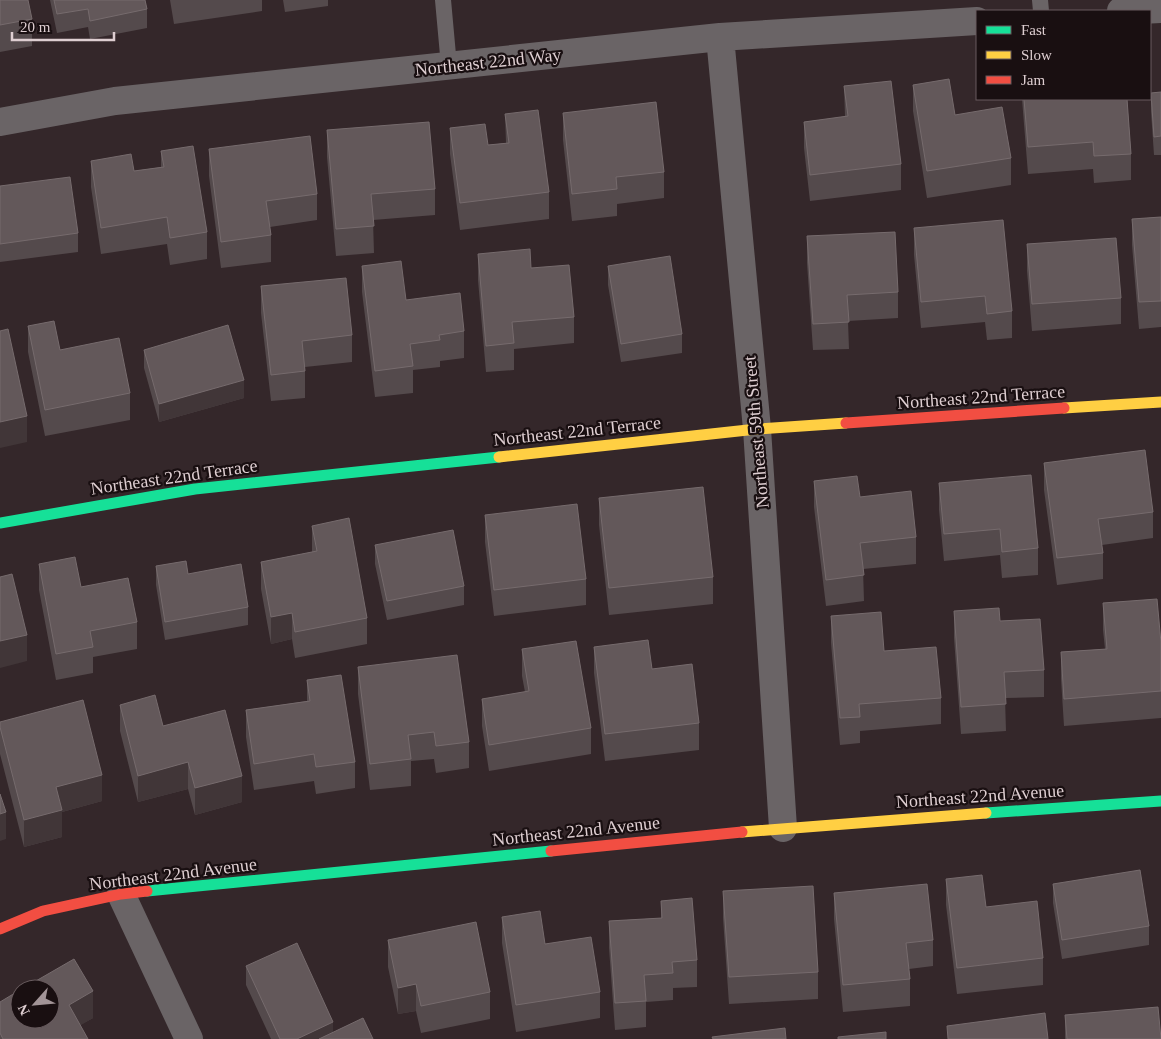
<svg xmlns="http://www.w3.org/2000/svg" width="1161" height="1039" font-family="'Times New Roman',serif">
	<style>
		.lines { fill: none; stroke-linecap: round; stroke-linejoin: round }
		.lane { stroke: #6a6466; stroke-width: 16 }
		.street { stroke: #6a6466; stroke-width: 28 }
		.fast { stroke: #16e098; stroke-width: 11 }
		.slow { stroke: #ffcf43; stroke-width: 11 }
		.jam { stroke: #f24e42; stroke-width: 11 }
		.wall { fill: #544a4c }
		.shaded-wall { fill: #413638 }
		.building { fill: #63585a; stroke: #766b6d }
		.labels { text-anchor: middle; stroke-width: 4.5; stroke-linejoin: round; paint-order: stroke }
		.street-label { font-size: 18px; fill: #deced1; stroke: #190f11 }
	</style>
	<rect width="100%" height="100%" fill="#34272a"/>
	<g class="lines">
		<path class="lane" d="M443,0L449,66
			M1040,0L1041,11"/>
		<path class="street" d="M1121,11L1161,9
			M720,37L757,429L783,828
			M0,122L115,101L720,37L977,21
			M121,894L189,1039"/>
		<path class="fast" d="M0,523L195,489L499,457
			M986,813L1161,801
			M147,891L551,851"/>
		<path class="slow" d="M1064,408L1161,402
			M499,457L757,429L846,423
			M742,832L986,813"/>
		<path class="jam" d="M846,423L1064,408
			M551,851L742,832
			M0,929L43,911L121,894L147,891"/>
	</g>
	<path class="wall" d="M0,0L32,19V46L0,52Z
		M50,0H145L147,9V28L90,39L88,27L57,33Z
		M170,0H262V11L174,24Z
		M283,0H328V6L285,12Z
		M913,85L955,115L1011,158V185L927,198L913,111Z
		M844,86L901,164V190L810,201L804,148V122L845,117Z
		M1161,92V155H1154L1151,112V93Z
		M1022,99H1127L1131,154V180L1094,183L1093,169L1028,174Z
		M563,113L664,172V198L617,204V216L572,221L563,140Z
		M505,114L549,192V219L460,230L450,154V128L488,145L506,143Z
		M327,130L435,189V215L373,220L374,253L336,256L327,157Z
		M209,149L317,194V220L270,227L271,235V262L221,268L209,176Z
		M161,151L207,232V259L170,265L167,244L101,254L91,187V161L134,171L161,167Z
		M0,186L78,233V252L0,262Z
		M1161,217V327L1139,329L1132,245V219Z
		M914,228L1012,311V338L987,340L985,322L921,328L914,255Z
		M807,236L898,292V318L848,321L849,349L813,350L807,263Z
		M1027,244L1121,298V324L1032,331L1027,271Z
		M478,254L531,268L574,317V343L514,349V370L486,372L478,280Z
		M362,266L406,300L464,331V358L440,361V367L413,370V393L375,397L362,292Z
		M608,266L682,334V353L621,362L608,285Z
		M261,286L352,335V362L305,367V398L271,401L261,313Z
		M28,326L60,350L130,393V420L45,436L28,352Z
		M144,350L244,398L159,422L144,368Z
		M1044,463L1153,512V538L1102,545L1103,553V579L1057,585L1044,490Z
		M814,481L860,497L916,537V564L863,569L864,601L826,606L814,507Z
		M939,483L1038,548V575L1002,578L1000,555L944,561L939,510Z
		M599,498L713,577V604L609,615L599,525Z
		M485,515L586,579V605L494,616L485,542Z
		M312,526L367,618V644L295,658L292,639L271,644L261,589V562L312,552Z
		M375,545L464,586V605L387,620L375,564Z
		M39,564L81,587L137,622V649L93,657V673L56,680L39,590Z
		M156,566L188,574L248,607V625L165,640L156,585Z
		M1103,603L1161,643V718L1064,726L1061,679V652L1105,649L1103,630Z
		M954,611L1000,621L1044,670V697L1005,698L1006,731L961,734L954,638Z
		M831,616L884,651L941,698V724L860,731V743L840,745L831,643Z
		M594,647L652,669L699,723V750L605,761L594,673Z
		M522,649L591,728V754L489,771L482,726V699L525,692L522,676Z
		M358,667L469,742V768L436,773L434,759L411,761V786L370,790L358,694Z
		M307,680L355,762V788L316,794L314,781L254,790L246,737V710L307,701Z
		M120,705L163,726L242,802L195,815L188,789L138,802L120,731Z
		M0,722L102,801L62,812V837L24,847L0,754Z
		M946,879L986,907L1043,958V985L957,994L946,905Z
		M1053,884L1149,926V945L1062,959L1053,903Z
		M723,891L818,972V999L729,1004L723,918Z
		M834,893L933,940V966L909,969L910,979V1006L843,1012L834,919Z
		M661,901L697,960V987L673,988V1000L646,1002V1027L615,1030L609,948V921L661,918Z
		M502,917L545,944L600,992V1018L516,1032L502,943Z
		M388,940L490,992V1019L421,1033L416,1011L398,1014L388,967Z
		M246,966L333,1032L373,1039H271L246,985Z
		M0,1002L93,1018L80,1025L88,1039H0Z
		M1065,1015L1161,1039H1065Z"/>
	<path class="shaded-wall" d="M244,380V398L159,422V404Z
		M27,416V442L0,448V422Z
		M292,613V639L271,644V617Z
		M27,635V661L0,668V641Z
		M188,762V789L138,802V776Z
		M102,775V801L62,812V837L24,847V820L56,787Z
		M242,776V802L195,815V788Z
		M6,812V839L0,841V814Z
		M416,984V1011L398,1014V988Z
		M93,991V1018L69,1032V1005Z
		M333,1022V1039H297Z"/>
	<path class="building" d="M0,0H28L32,19L0,25Z
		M54,0H145L147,9L90,21L88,9L57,14Z
		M949,79L955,115L1002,107L1011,158L927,171L913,85Z
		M891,81L901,164L810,175L804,122L848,116L844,86Z
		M1161,92V136L1154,137L1151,93Z
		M1024,99H1127L1131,154L1094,156L1093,142L1028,147Z
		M656,102L664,172L616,177L617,189L572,194L563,113Z
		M538,110L549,192L460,203L450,128L485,124L488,145L509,143L505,114Z
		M429,122L435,189L371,194L374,226L336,229L327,130Z
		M310,136L317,194L266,201L271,235L221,242L209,149Z
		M193,146L207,232L170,238L167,217L101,228L91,161L131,154L134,171L164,167L161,151Z
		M70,177L78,233L0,244V186Z
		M1161,217V301L1139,302L1132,219Z
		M1003,220L1012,311L987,314L985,296L921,302L914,228Z
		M895,232L898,292L847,295L849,322L813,324L807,236Z
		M1116,238L1121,298L1032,304L1027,244Z
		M530,249L531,268L569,265L574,317L512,322L514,343L486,346L478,254Z
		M670,256L682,334L621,344L608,266Z
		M401,261L406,300L460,293L464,331L439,335L440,340L410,344L413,366L375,371L362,266Z
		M346,278L352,335L302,341L305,371L271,375L261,286Z
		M54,321L60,350L119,338L130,393L45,410L28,326Z
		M228,325L244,380L159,404L144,350Z
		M8,329L27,416L0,422V331Z
		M1145,450L1153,512L1098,519L1103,553L1057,558L1044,463Z
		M1031,475L1038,548L1002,552L1000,529L944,534L939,483Z
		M857,476L860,497L911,491L916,537L860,543L864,575L826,580L814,481Z
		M703,487L713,577L609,588L599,498Z
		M577,504L586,579L494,590L485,515Z
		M349,518L367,618L295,632L292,613L271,617L261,562L317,551L312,526Z
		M453,530L464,586L387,601L375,545Z
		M75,557L81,587L128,578L137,622L90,631L93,647L56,654L39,564Z
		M186,561L188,574L241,564L248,607L165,622L156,566Z
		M12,574L27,635L0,641V577Z
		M1157,599L1161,643V691L1064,699L1061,652L1107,649L1103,603Z
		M999,608L1000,621L1040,619L1044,670L1004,672L1006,704L961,707L954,611Z
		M881,612L884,651L936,647L941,698L859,704L860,717L840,718L831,616Z
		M648,640L652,669L692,664L699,723L605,734L594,647Z
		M576,641L591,728L489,745L482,699L529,691L522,649Z
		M457,655L469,742L436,746L434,732L408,735L411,759L370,764L358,667Z
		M341,675L355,762L316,767L314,754L254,764L246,710L310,701L307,680Z
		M155,695L163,726L225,710L242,776L195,788L188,762L138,776L120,705Z
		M83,700L102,775L56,787L62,810L24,820L0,727V722Z
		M0,794L6,812L0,814Z
		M1140,870L1149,926L1062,940L1053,884Z
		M982,875L986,907L1037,901L1043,958L957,968L946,879Z
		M927,884L933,940L906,943L910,979L843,985L834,893Z
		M813,886L818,972L729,977L723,891Z
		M692,898L697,960L672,962L673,973L644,975L646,1001L615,1003L609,921L662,918L661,901Z
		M540,911L545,944L591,937L600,992L516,1005L502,917Z
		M476,922L490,992L421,1006L416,984L398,988L388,940Z
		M297,943L333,1022L297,1039H280L246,966Z
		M74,959L93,991L69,1005L88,1039H3L0,1033V1002L20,990V1019H50V989H22Z
		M1158,1007L1161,1039H1067L1065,1015Z
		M1045,1013L1048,1039H948L947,1026Z
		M363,1018L373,1039H319Z
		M785,1028L786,1039H713L712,1037Z
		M886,1032V1039H838V1037Z"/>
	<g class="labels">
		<g class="street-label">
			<text transform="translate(488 62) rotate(-6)" y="6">Northeast 22nd Way</text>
			<text transform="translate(981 397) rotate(-4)" y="6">Northeast 22nd Terrace</text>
			<text transform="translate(577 431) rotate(-6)" y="6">Northeast 22nd Terrace</text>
			<text transform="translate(756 432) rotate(-95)" y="6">Northeast 59th Street</text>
			<text transform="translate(174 477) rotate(-8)" y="6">Northeast 22nd Terrace</text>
			<text transform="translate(980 796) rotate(-4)" y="6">Northeast 22nd Avenue</text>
			<text transform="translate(576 831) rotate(-6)" y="6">Northeast 22nd Avenue</text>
			<text transform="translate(173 874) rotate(-7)" y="6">Northeast 22nd Avenue</text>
		</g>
	</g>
	<rect x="976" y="10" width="175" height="90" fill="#190f11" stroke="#685b5e"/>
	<rect x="986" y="26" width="25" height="8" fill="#16e098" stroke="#685b5e"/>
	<text x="1021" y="35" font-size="15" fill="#deced1">Fast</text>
	<rect x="986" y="51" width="25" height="8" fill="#ffcf43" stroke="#685b5e"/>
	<text x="1021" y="60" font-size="15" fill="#deced1">Slow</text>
	<rect x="986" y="76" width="25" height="8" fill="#f24e42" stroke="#685b5e"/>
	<text x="1021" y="85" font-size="15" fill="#deced1">Jam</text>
	<g transform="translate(35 1004) rotate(243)"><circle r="24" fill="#190f11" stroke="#685b5e"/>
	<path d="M0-4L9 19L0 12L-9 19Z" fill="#a29497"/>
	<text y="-8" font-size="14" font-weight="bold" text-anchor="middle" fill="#deced1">N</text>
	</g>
	<path d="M12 32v8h102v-8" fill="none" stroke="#deced1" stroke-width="2.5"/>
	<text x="20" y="32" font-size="15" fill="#deced1" stroke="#190f11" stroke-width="4" paint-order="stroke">20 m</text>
</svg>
